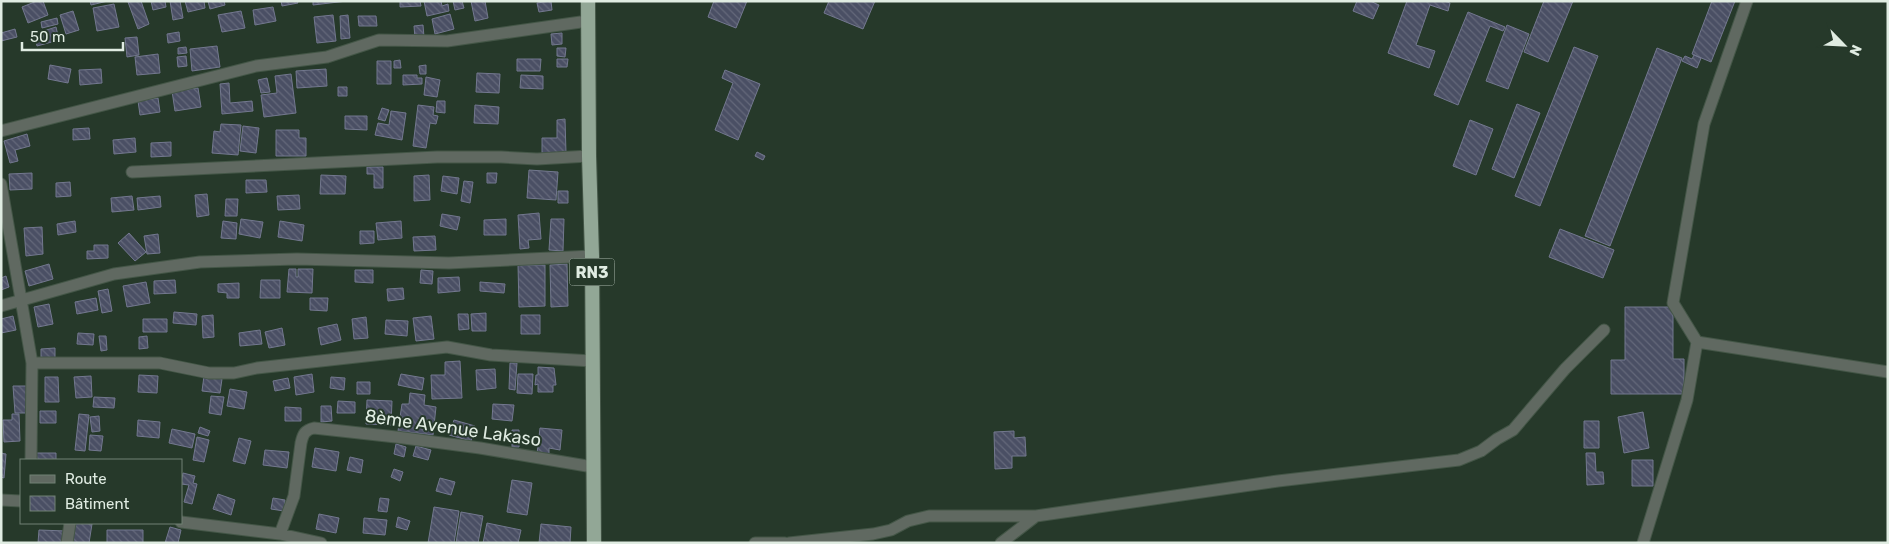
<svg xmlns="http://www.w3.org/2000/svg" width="1889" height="544" font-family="Rubik,sans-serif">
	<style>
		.building { fill: url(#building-back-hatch); stroke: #73788f }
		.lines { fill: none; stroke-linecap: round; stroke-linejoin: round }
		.minor-casing { stroke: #445647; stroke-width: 13 }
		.trunk-casing { stroke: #445647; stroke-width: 16 }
		.minor { stroke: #606961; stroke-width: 11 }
		.trunk { stroke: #92a796; stroke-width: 14 }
		.labels { text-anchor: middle; stroke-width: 4; stroke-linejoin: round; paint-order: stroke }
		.shield { fill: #26392a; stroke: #a8b6ab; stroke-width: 1 }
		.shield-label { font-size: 16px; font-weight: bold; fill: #e0ece2 }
		.street-label { font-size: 18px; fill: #e0ece2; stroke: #26392a }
	</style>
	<defs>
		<pattern id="building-back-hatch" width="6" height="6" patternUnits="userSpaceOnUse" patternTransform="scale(1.25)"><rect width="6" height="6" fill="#4a4f64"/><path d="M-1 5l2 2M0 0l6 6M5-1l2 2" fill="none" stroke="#64687a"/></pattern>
	</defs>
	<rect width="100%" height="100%" fill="#26392a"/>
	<path class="building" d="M37,1H43L48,15L28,23L22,7Z
		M90,1H108L91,5Z
		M141,1L149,24L138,29L128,2Z
		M151,1H165L166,7L153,10Z
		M170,1H180L183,18L173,20Z
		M185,1H204L205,8L188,12Z
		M208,1H224L225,5L210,9Z
		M281,1H297L298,3L282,6Z
		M313,1H347L313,5Z
		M400,1H420L421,6L400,7Z
		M424,1H441L442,6L448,4L449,11L427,16Z
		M453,1H462L464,8L455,10Z
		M471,1H485L488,18L475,21Z
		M551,1L552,10L539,12L537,3Z
		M714,1H747L736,28L708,17Z
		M829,1H875L863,29L824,13Z
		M1357,1H1370L1379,5L1373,19L1353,11Z
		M1407,1H1444L1450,3L1448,11L1430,5L1416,45L1435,51L1429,68L1388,53Z
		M1544,1H1573L1548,62L1524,52Z
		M1712,1H1735L1711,62L1692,54Z
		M114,4L119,27L97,31L93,8Z
		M273,7L276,21L255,25L253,10Z
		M73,11L79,30L66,34L60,15Z
		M241,11L245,28L222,32L218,15Z
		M1468,12L1505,27L1503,31L1490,26L1458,105L1434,95Z
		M450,14L454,29L435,34L432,19Z
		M333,15L336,41L317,43L314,17Z
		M348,15L350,38L341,39L340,16Z
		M358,16H376L377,26H359Z
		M57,18L58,24L42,28L41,22Z
		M423,25L424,37L415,38L414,26Z
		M1507,25L1529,34L1508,89L1486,81Z
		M56,27L59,40L37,46L34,34Z
		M15,29L17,37L1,41V33Z
		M179,32L180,41L168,43L167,34Z
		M562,33V44L552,45L551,34Z
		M137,37L139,55L127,57L125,38Z
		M217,46L220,67L192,71L190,49Z
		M186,47L187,53L178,54V48Z
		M1574,47L1598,56L1540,206L1515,196Z
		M557,48H566L565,57L557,56Z
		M1657,48L1682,58L1610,246L1585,236Z
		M158,54L160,73L137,75L135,57Z
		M1694,55L1701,58L1697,68L1682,61L1685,56L1692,59Z
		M186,56L187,66L178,67L177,57Z
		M517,59H541L540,71H517Z
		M557,59H568L567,67H557Z
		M400,60L401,68H394V61Z
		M377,61H391V84H377Z
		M50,65L71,69L68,83L48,79Z
		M426,65V74H420L419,66Z
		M101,69L102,83L80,85L79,70Z
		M326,69L327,86L297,88L296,71Z
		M725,70L760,84L738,140L715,130L733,83L722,78Z
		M477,73L500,74L499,93L476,92Z
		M291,74L296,113L264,117L261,95L277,93L275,76Z
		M403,75H417V78H422V84L403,85Z
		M521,75L543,76V89L520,88Z
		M426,77L440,80L437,97L424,95Z
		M267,78L270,92L261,93L258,80Z
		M229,83L230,103L252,101L253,111L222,114L220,84Z
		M338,87H347V96H338Z
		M198,88L201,107L175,111L172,91Z
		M158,98L160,112L140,115L138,101Z
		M437,101H445V113L436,112Z
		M1517,104L1540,113L1514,178L1492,169Z
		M418,105L434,107L433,115L438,116L436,124L430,123L426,148L413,146Z
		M475,105L499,107L498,124L474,123Z
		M382,108L389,110L385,121L378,119Z
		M391,111L406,113L402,140L375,135L378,123L389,125Z
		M345,116H367V130L345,129Z
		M565,119L566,153L542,154V138H557V120Z
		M1470,120L1493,129L1476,175L1453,166Z
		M221,124L241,125L238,155L212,153L214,131L220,132Z
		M243,126L259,128L256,153L240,151Z
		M89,128L90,139L73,140V129Z
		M276,130H299V138H306V156H276Z
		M27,134L30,146L15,150L18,161L10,163L4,141Z
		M135,138L136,152L114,154L113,140Z
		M171,142V156L151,157V143Z
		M757,152L765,156L763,160L755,156Z
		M367,167H383V188H374V174H367Z
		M529,170L558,172L556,200L527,198Z
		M32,173V189L10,190L9,174Z
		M487,173H497L496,183H487Z
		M321,175L346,176L345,194H320Z
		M429,175L430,200L414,201V176Z
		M443,176L459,178L457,194L441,191Z
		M246,180H266L267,192L246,193Z
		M464,181L473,182L470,203L461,201Z
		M70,182L71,196L56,197V183Z
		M558,191H568V203H558Z
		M207,194L209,215L197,217L195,195Z
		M299,195L300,209L278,210L277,196Z
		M132,196L134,210L112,212L111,198Z
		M160,196L161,207L138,210L137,198Z
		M226,199H238L237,216H225Z
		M539,213L541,239L528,240L529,248L520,249L518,215Z
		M442,214L460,217L457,230L440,226Z
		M241,219L263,222L260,238L239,234Z
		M506,219V235H484V220Z
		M551,219H564L563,251L549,250Z
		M75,221L76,232L58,235L57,224Z
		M223,221L237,223L236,239L221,238Z
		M280,221L304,225L302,241L278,237Z
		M401,221L402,238L378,240L376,223Z
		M42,227L43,254L26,256L24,228Z
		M1560,229L1614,250L1603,278L1549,257Z
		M360,231H374V243L360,244Z
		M129,233L146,252L135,261L118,243Z
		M158,234L160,253L147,254L144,236Z
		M435,236L436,250L414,251L413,237Z
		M94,245H108V258L87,259V251H94Z
		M49,264L53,279L29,286L25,271Z
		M567,264L568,306L551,307L550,265Z
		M518,265H545V306L519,307Z
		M289,269H296V277H298V269H313L312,293L287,292Z
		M355,270H373V283L355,282Z
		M421,270L433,271L432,284L420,283Z
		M6,276L9,287L1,290V278Z
		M459,277L460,291L438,293V278Z
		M175,280L176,293L154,294V281Z
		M261,280H280V298H260Z
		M146,282L150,303L127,307L123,286Z
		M480,282L505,284L504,293L480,291Z
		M239,283V298H227V293L218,292V284Z
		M403,288L404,299L388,301L387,289Z
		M108,289L112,311L102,313L98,291Z
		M96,298L98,310L77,314L75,302Z
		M310,298H328L327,311L310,310Z
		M49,304L53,324L38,327L34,307Z
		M1625,307H1673V359H1684V394H1611V360H1625Z
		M174,312L197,314L196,325L173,323Z
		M486,313V331H472L471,314Z
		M458,314H468L469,329L459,330Z
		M213,315L214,337L203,338L202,316Z
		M521,315H540V334H521Z
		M13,316L16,330L1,333V319Z
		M431,316L434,339L416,341L413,318Z
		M366,317L368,338L354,339L352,319Z
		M143,319H167V332H143Z
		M386,320L408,321L407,336L385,334Z
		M337,324L341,340L321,345L318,328Z
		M282,328L285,345L269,348L265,332Z
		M260,330L262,344L240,346L239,333Z
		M78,333L94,334L93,345L77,344Z
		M99,336H106L107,350L101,351Z
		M147,336L148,348L139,349V337Z
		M55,348V360H41V349Z
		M460,361L462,398L432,399L431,375H445V362Z
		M510,363H517L515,390L509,389Z
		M538,367L554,368L556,385H553V392H538V384L535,385L536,375H538Z
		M495,369L496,388L477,390L476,370Z
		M312,374L314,392L296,395L294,377Z
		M401,374L424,378L422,390L398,385Z
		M518,374H533L532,394L517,393Z
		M139,375L158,376L157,393L138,392Z
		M91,376L92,397L76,398L74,377Z
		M204,376L222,379L220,393L202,391Z
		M45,377H58L59,402H45Z
		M331,377L345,378L344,390L330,388Z
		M288,378L290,388L275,391L273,381Z
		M357,382H370V394H357Z
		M13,386H27L28,413H15Z
		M230,389L247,392L244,409L227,406Z
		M410,393L425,395L424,405L436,407L433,435L398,431L402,404H409Z
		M211,396L224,397L221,415L209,413Z
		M94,397L115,398L114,408L93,407Z
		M367,400L392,401L391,425L366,424Z
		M338,401L355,402V413H337Z
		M493,404L514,405L512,421L492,419Z
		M321,406H331L332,421L321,422Z
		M285,407L301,408V421H285Z
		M40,411H56V423H40Z
		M1643,412L1649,448L1624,453L1618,417Z
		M12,414H19L20,441L4,442L3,420H12Z
		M79,414L89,415L85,451L75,450Z
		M99,416L100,431L92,432L90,417Z
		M138,420L160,422L159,438L137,436Z
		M454,420L475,426L471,441L449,435Z
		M1584,421H1599V448H1584Z
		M200,427L210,431L208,436L198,433Z
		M540,428L562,430L560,450L549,448V455L537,454Z
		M172,429L195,434L192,448L169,443Z
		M512,430H519V447H512Z
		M1014,431V438L1025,437L1026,456H1012V468L995,469L994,432Z
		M90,435L103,436L101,451L89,450Z
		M197,437L209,440L204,462L193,460Z
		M239,438L251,441L245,464L233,461Z
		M396,444L406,447L404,457L394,454Z
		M416,446L431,450L428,460L413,456Z
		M315,448L339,452L336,471L312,467Z
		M265,450L289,452L287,468L263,465Z
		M1,453L6,454L4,478L1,477Z
		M36,453H56V460H36Z
		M1586,453H1595L1596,472H1603L1604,484L1587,485Z
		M350,457L363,460L361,473L347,470Z
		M1632,460H1653V486H1632Z
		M394,469L403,472L400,481L391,477Z
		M183,473L195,476L193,483L197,484L192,504L184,502L189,485L181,484Z
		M440,478L455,482L451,495L436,491Z
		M512,480L532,483L527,515L507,512Z
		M218,494L235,500L231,515L213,509Z
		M273,498L285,500L284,511L271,509Z
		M380,498L389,499L387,512L378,511Z
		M434,507L459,511L454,543H428Z
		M461,512L483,516L478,543H456Z
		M319,514L339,518L336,533L316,529Z
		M398,517L410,521L407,530L396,527Z
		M364,518L387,520L385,535L363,533Z
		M73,523L92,524L89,543H70Z
		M487,523L521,530L518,543H483Z
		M541,524L571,527L570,543H539Z
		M170,527L181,530L178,543H165Z
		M39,530L66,531L65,543H38Z
		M107,530H143V543H107Z"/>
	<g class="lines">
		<defs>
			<path id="minor" d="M1,131L256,66L327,57L379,40L447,41L588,21
				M132,172L437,157H501L537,159L589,156
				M1,184L32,363L31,460
				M1,306L114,274L200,262L297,259L449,263L592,256
				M1697,342L1888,372
				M32,363H160L209,373H234L257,368L447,347L491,355L592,361
				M1,500L21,501
				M181,522L280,534L321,543
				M280,534L294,496L301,443C303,434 305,430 314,428L396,437L480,448L593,467
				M67,543L70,523
				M755,543H785
				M789,543L873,534L891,530L908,521L929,516H1036L1278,481L1459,460L1481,451L1497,439L1513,430L1565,369L1604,330
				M1001,543L1036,516
				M1643,543L1687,400L1697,342L1673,303L1704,124L1747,1"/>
			<path id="trunk" d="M588,1L589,156L592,256L594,543"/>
		</defs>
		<use href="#minor" class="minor-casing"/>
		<use href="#trunk" class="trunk-casing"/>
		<use href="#minor" class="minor"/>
		<use href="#trunk" class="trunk"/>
	</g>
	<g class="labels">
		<rect class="shield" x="569.5" y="258.5" width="45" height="27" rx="4"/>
		<g class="shield-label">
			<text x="592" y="278">RN3</text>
		</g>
		<g class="street-label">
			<text transform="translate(453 428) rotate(8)" y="6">8ème Avenue Lakaso</text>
		</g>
	</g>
	<rect width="1889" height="544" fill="none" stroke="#e0ece2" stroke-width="5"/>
	<rect x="20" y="459" width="162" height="65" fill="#26392a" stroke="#708174"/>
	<rect x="30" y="475" width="25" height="8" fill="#606961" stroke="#708174"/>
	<text x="65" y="484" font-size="15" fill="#e0ece2">Route</text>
	<rect x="30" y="496" width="25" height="15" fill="url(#building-back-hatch)" stroke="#708174"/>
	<text x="65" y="509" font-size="15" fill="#e0ece2">Bâtiment</text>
	<g transform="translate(1844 45) rotate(114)" stroke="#26392a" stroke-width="4" paint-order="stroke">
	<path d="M0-4L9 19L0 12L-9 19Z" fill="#e0ece2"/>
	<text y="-8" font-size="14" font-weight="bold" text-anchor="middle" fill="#e0ece2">N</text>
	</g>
	<path d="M22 42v8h101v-8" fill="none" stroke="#e0ece2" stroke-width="2.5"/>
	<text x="30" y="42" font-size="15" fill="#e0ece2" stroke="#26392a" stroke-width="4" paint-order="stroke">50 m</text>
</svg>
